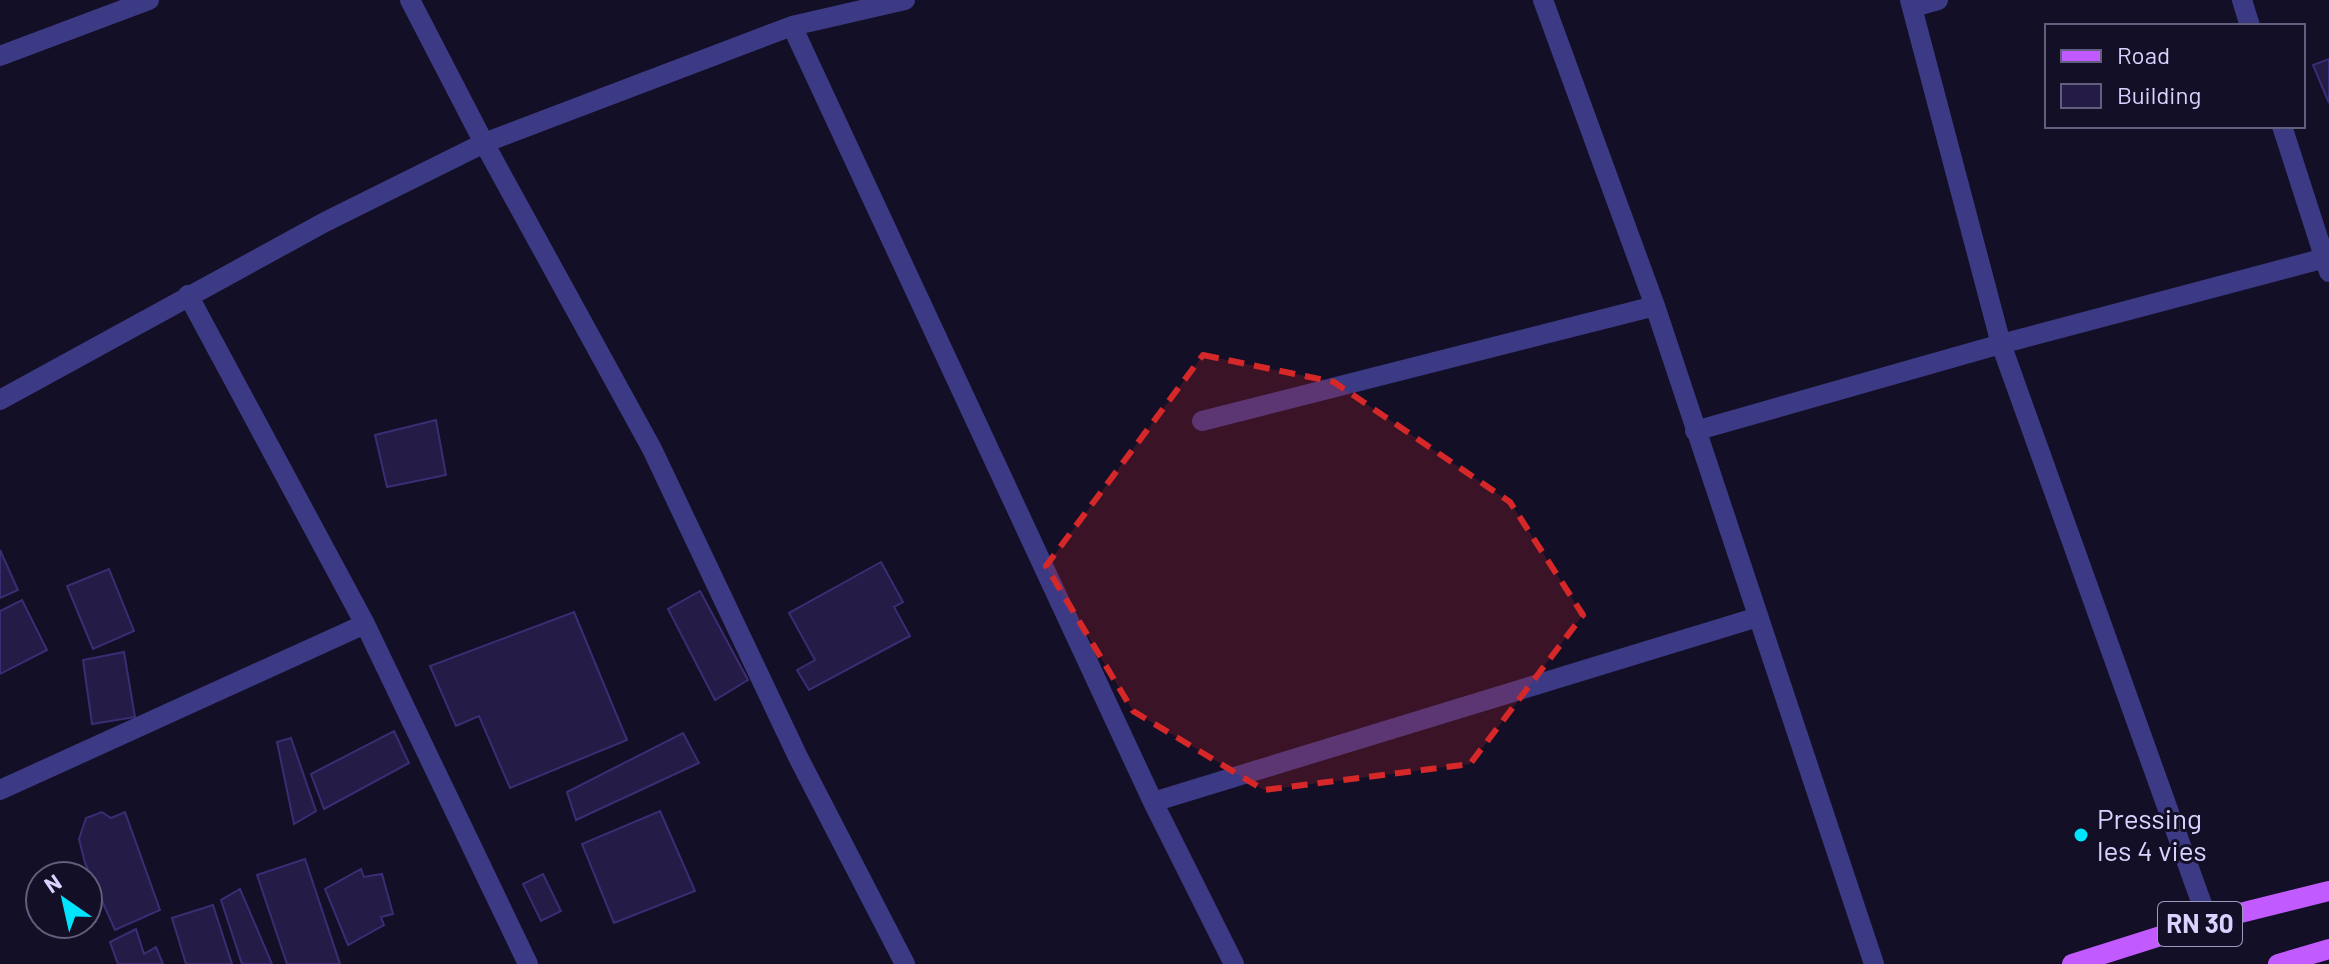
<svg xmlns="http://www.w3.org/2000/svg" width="2329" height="964" font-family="Barlow,sans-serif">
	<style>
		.building { fill: #241b47; stroke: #3b2d73; stroke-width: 2 }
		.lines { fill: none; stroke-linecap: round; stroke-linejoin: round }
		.minor { stroke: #3d3a85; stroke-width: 20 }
		.primary { stroke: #c25bff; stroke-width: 20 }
		.marked { fill: #d62828; fill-opacity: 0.2; stroke: #d62828; stroke-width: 6; stroke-dasharray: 16 10; stroke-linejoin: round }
		.poi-dot { fill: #00e5ff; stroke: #130f26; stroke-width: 3 }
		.labels { text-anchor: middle; stroke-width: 6; stroke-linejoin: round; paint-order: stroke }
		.shield { fill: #130f26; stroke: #9e99be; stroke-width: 2 }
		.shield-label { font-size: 26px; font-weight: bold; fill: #d9d4ff }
		.poi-label { font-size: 28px; fill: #d9d4ff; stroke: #130f26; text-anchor: start }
	</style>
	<rect width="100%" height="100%" fill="#130f26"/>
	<path class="building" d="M2329,59V103L2313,65Z
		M436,420L446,475L387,487L375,435Z
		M0,550L18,590L0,598Z
		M881,562L903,602L894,607L910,636L809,690L797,670L815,660L789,613Z
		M109,569L134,631L93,649L67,586Z
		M700,591L748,680L715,700L668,609Z
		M22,600L47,650L0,674V611Z
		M574,612L627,740L510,788L479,716L456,726L430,666Z
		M124,652L135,717L92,724L83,660Z
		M394,731L409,763L324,809L311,774Z
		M683,733L699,763L576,820L567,792Z
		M291,738L316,811L294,824L277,742Z
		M660,811L695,891L614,923L582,844Z
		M102,812L111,818L125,812L160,910L115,930L85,863L79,839L86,818Z
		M305,859L340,964H287L257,875Z
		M361,869L364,877L382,874L393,914L381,917L384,925L348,945L325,889Z
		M543,874L561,911L541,921L523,884Z
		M240,889L272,964H242L221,900Z
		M213,905L232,964H186L172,918Z
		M136,929L144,954L156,947L163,964H118L110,942Z"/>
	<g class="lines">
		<path class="minor" d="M410,0L484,143L652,449L798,757L905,964
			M1543,0L1655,306L1874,964
			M1910,0L2001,344L2208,921
			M2242,0L2250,26
			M1913,7L1938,0
			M792,26L1153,802L1234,964
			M0,56L149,0
			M2282,126L2329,272
			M188,295L365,624L528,964
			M0,400L325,222L484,143L792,26L905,0
			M1202,421L1655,306
			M1695,431L2001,344L2325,258
			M0,790L365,624
			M1153,802L1758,617"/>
		<path class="primary" d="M2072,964L2208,921L2329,891
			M2278,964L2329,949"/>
	</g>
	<path class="marked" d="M1203,355L1334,382L1510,502L1583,615L1470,764L1264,790L1133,711L1046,566Z"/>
	<circle class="poi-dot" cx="2081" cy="835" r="8"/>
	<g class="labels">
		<rect class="shield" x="2158" y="902" width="84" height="44" rx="6"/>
		<g class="shield-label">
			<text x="2200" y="933">RN 30</text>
		</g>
		<g class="poi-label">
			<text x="2097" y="829">Pressing<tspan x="2097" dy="32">les 4 vies</tspan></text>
		</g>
	</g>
	<rect x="2045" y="24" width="260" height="104" fill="#130f26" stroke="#625e7d" stroke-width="2"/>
	<rect x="2061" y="50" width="40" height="12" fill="#c25bff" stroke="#625e7d" stroke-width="2"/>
	<text x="2117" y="64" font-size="24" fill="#d9d4ff">Road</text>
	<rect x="2061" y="84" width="40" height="24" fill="#241b47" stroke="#625e7d" stroke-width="2"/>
	<text x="2117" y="104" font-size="24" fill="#d9d4ff">Building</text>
	<g transform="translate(64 900) rotate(326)"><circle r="38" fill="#130f26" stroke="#625e7d" stroke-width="2"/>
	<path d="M0-6L14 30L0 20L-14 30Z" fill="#00e5ff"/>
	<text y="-12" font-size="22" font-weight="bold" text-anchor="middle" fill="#d9d4ff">N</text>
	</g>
</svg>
